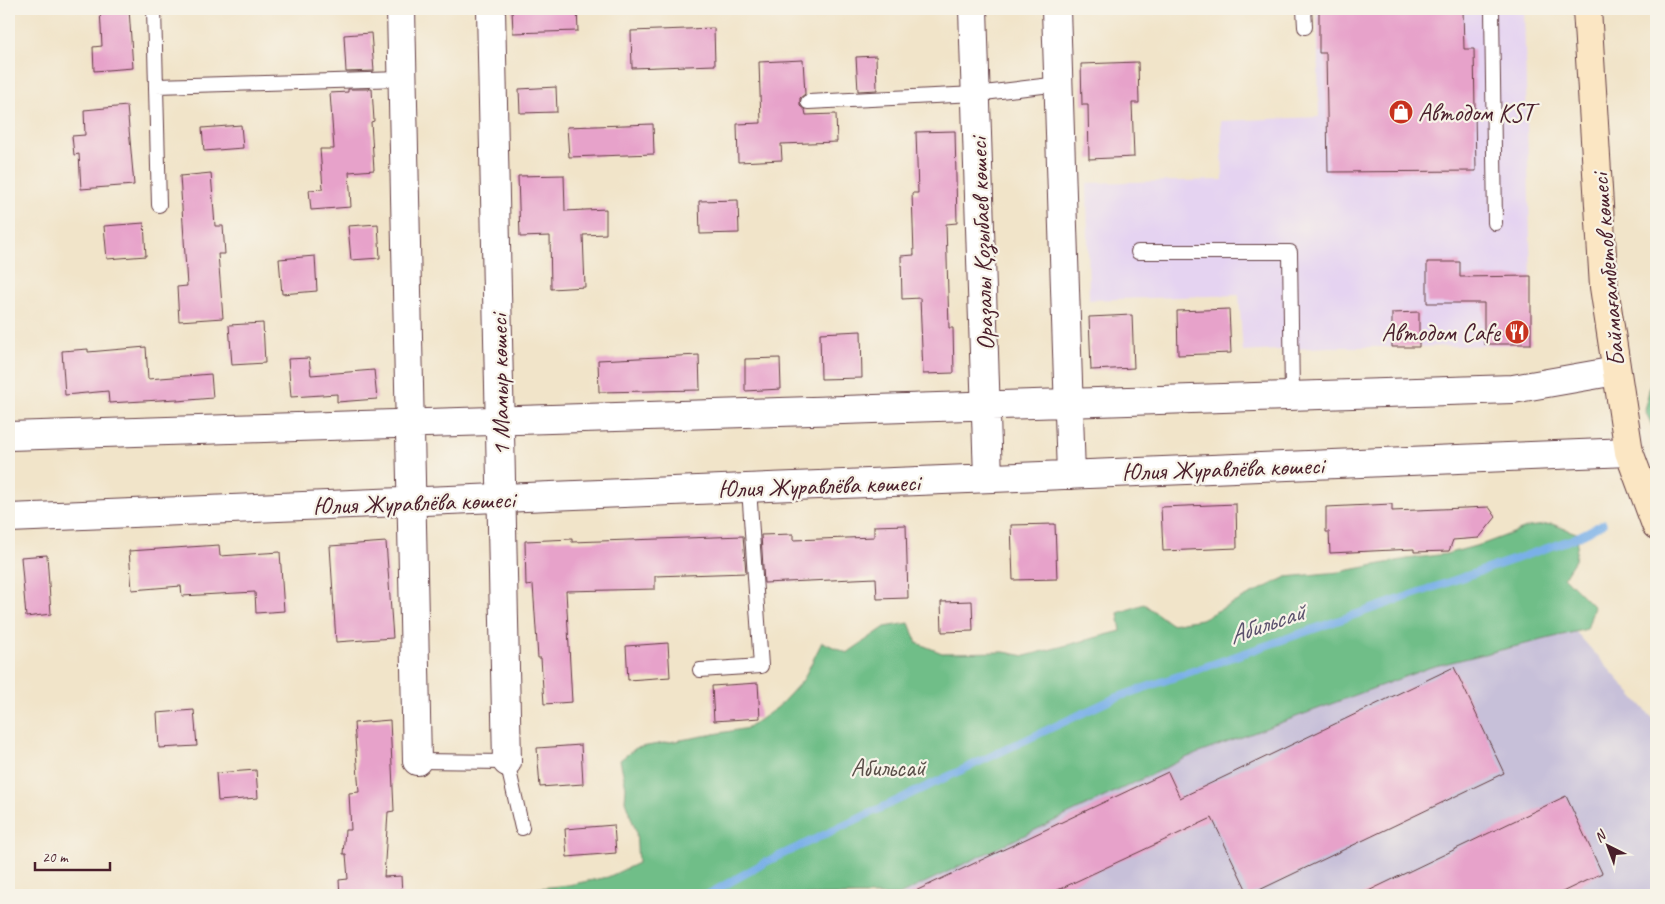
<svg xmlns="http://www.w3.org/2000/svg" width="1665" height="904" font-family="Caveat,sans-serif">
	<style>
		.built { fill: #e5d3f1 }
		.industrial { fill: #c7c0d9 }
		.forest { fill: #6fbe88; stroke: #5c6e5a }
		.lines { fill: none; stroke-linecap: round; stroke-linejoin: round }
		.stream { stroke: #7ab0e8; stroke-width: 8 }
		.building { fill: #e7a2ca }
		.service-casing { stroke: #633d43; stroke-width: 16 }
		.minor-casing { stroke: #633d43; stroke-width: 30 }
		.secondary-casing { stroke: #633d43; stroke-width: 30 }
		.service { stroke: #fff; stroke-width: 14 }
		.minor { stroke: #fff; stroke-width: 28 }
		.secondary { stroke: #fbe6c3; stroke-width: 28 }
		.labels { text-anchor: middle; stroke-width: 4.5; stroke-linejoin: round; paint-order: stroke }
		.poi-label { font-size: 25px; fill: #4a1f2b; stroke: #f7f3e8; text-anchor: start }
		.street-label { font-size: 25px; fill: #4a1f2b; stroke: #f7f3e8 }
		.park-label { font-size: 25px; fill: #5a4f49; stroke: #f7f3e8 }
		.water-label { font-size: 26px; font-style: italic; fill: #5b526d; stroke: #f7f3e8 }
	</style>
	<rect width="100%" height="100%" fill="#f7f3e8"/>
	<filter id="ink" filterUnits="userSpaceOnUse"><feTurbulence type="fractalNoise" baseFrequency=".02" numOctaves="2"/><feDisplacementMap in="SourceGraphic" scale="10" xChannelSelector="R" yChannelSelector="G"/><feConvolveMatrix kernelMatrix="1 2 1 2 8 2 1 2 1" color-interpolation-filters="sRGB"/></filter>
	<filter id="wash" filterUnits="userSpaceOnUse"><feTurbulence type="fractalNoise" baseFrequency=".0096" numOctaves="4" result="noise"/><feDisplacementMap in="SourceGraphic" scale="20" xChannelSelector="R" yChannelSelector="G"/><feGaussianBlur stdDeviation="1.12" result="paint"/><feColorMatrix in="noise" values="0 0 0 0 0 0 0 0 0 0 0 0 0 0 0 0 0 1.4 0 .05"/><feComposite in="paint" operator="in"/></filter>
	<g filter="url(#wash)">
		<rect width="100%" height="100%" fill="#f1e4c9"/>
		<path class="built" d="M1317,9H1524L1531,276V344L1419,347H1329L1243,352L1239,295L1089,300L1087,183L1223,180L1221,121L1319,117Z"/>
		<path class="industrial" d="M1576,632L1656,722V895H899L1188,757L1431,667Z"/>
		<path class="forest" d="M1652,375H1656V463L1654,431L1645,410Z
			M1552,524L1579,534L1575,560L1564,577L1594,607L1587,629L1431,667L1188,757L899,895H527L531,889L568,885L608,877L638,863L636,831L625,801L626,787L620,760L636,748L748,728L778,707L803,680L822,642L847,653L885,627L909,623L917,643L942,653L1004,652L1025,656L1121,631L1118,613L1144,604L1171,624L1201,619L1286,577L1339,572L1407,559L1446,554L1483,544L1529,527Z"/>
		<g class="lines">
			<path class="stream" d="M707,895L764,863L1115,698L1573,539L1603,524"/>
		</g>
		<g id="blocks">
			<path class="building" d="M100,9H129L133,68L94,71L93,47L102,46Z
				M512,9H577L578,31L513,33Z
				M1319,9H1463L1464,49H1474L1476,171L1328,172L1326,53H1319Z
				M714,28L715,65L632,68L631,31Z
				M371,33L374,71L346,72L344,35Z
				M876,56L877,90L858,91L856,57Z
				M803,60L805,94L800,98V106L805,110L806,115L836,114L837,142L781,144L782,160L738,162L737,124L761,123L759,62Z
				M1138,62L1139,103H1132L1134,157L1089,159L1088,105H1082L1081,64Z
				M556,87L557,112L520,113L519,89Z
				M348,89H372L374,121L371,122L374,170L349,172L351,207L311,210L309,190L323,189L320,149H334L330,93L348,92Z
				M127,106L134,185L81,189L79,154L74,155L72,136L85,135L84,110Z
				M653,124L654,154L569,157L567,127Z
				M241,125L243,148L204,151L202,128Z
				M955,131L957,223L946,224L949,328H953L954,373L923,374L920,298L902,299L901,256L914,255L912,193H918L916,132Z
				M211,173L215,226H223L225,254H218L223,318L179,321L177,287L187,286L180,176Z
				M564,175L565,211L606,209V234L583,235L585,287L551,289L550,236L520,237L518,176Z
				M738,200L739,233L700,234L699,201Z
				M144,223L146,256L107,259L104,226Z
				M378,224L380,258L351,260L348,226Z
				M315,256L317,291L282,294L279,259Z
				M1427,262H1460V277L1531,276V344H1484V303H1427Z
				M1229,309L1231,353L1178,355L1177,311Z
				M1419,312V347H1392V313Z
				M1132,315L1134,368L1091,370L1089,317Z
				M263,323L265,363L232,365L229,325Z
				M861,331L862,378L821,379L820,333Z
				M146,347L148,379L211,374L213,398L177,401V399L109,403L108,391L65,395L62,351L88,349V352Z
				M699,355L700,390L599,392L598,360Z
				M309,358L311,375L374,370L377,399L337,402V394L291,397L288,359Z
				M780,358L781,389L745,391V359Z
				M1236,504L1237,548L1163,551L1161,507Z
				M1392,504V511L1489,507L1496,517L1479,538L1453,540L1449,551L1414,552V549L1330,553L1329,532H1326V507Z
				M1055,524L1057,579L1013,580L1011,525Z
				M906,525L908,598L877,599L876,578L764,583L761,535L793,534V540L874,537V526Z
				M743,536L746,573L655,576V589L566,591L572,702L544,704L541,658H538L533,585L526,586L525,541L572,539V542Z
				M386,542L393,638L336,642L330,546Z
				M219,545L220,556L280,552L284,611L256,613L255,592L182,596L181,586L132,590L129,551Z
				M47,555L51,614L26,617L21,557Z
				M972,601L973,631L942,632L941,602Z
				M668,643L670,677L628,680L626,646Z
				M1454,667L1504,773L1249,895L1212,818L1047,895H907L1168,772L1180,798Z
				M758,683L760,718L714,721L712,686Z
				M194,710L197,746L159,748L157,713Z
				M390,720L394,811L388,812L384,877L401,876L402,895H340L339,880L348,879L346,854H343L345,830H351L349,793L359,792L354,723Z
				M581,745L583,784L540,787L537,748Z
				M256,770L258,798L218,801L216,773Z
				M1566,796L1602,873L1556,895H1360Z
				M614,825L616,853L567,857L565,829Z"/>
		</g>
	</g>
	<g filter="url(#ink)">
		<use href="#blocks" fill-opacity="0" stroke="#633d43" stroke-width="1"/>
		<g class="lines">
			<defs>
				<path id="service" d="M154,9L159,205
					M1304,9L1305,27
					M1492,9L1495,223
					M156,86L402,79
					M808,102L976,94L1059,84
					M1138,252H1290L1292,396
					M700,670L761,666L749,488
					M417,761L507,762L522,828"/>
				<path id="minor" d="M401,9L417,761
					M491,9L507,762
					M973,9L988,478
					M1056,9L1071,475
					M9,436L1513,389L1616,371
					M9,518L1629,452"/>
				<path id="secondary" d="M1587,9L1604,287L1629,452L1656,525"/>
			</defs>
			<use href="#service" class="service-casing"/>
			<use href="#minor" class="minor-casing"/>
			<use href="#secondary" class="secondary-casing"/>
			<use href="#service" class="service"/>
			<use href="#minor" class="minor"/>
			<use href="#secondary" class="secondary"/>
		</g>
	</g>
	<defs>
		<symbol id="shop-disc" viewBox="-11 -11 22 22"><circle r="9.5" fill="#c8321e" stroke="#f7f3e8"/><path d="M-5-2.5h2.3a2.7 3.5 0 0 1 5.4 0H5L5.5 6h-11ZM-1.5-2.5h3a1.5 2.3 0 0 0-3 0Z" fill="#fff"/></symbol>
		<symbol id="restaurant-disc" viewBox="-11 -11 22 22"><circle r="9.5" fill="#c8321e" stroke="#f7f3e8"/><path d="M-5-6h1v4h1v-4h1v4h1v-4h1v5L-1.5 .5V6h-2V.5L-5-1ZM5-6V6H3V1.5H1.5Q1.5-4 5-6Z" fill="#fff"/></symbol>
	</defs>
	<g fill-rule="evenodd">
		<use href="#shop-disc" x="1387" y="98" width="28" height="28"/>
		<use href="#restaurant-disc" x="1503" y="318" width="28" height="28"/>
	</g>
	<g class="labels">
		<g class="poi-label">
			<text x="1418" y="121">Автодом KST</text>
			<text x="1500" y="341" text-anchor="end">Автодом Cafe</text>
		</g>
		<g class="street-label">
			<text transform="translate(981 244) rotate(-92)" y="9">Оразалы Қозыбаев көшесі</text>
			<text transform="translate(1607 270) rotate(-95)" y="9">Баймағамбетов көшесі</text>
			<text transform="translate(499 385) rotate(-91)" y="9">1 Мамыр көшесі</text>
			<text transform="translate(1223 468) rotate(-2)" y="9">Юлия Журавлёва көшесі</text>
			<text transform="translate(819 485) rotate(-2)" y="9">Юлия Журавлёва көшесі</text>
			<text transform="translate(414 502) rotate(-2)" y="9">Юлия Журавлёва көшесі</text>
		</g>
		<g class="park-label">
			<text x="888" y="776">Абильсай</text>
		</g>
		<g class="water-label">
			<text transform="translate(1266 623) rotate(-19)" y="9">Абильсай</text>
		</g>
	</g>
	<rect width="1665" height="904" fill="none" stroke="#f7f3e8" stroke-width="30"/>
	<g transform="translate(1608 846) rotate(318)" stroke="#f7f3e8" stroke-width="4" paint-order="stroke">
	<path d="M0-4L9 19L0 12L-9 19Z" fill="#4a1f2b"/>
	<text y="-8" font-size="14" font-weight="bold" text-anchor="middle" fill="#4a1f2b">N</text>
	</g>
	<path d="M35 862v8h75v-8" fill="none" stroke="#4a1f2b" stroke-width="2.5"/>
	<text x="42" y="862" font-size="15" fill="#4a1f2b" stroke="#f7f3e8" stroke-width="4" paint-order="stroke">20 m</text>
</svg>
